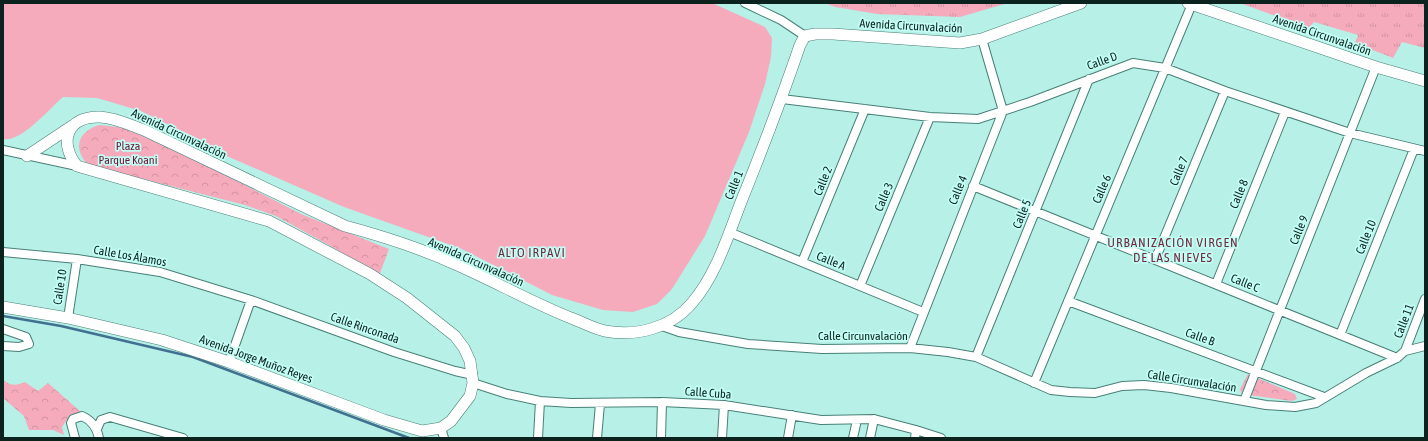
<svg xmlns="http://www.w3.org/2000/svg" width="1428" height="441" font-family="'Asap Condensed',sans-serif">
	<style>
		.grass { fill: url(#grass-tufts) }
		.park { fill: url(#park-crowns) }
		.pitch { fill: #f6abbc }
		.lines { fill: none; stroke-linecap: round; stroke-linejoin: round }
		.stream { stroke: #417090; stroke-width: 2.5 }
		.street-casing { stroke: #478078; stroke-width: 10 }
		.secondary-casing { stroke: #478078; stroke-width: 12 }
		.street { stroke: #fff; stroke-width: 8 }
		.secondary { stroke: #fff; stroke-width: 11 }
		.labels { text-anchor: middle; stroke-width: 3.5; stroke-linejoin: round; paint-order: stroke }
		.street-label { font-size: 12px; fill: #0b221f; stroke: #c3fef5 }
		.park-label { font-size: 12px; fill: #6e1636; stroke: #c3fef5 }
		.neighbourhood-label { font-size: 13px; letter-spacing: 1px; fill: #722c41; stroke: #c3fef5 }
	</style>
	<defs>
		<pattern id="grass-tufts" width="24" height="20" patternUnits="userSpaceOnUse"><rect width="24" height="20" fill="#f6abbc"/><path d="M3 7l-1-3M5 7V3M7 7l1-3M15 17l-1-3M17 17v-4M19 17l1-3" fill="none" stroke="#d293a1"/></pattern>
		<pattern id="park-crowns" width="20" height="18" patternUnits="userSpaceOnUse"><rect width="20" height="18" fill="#f6abbc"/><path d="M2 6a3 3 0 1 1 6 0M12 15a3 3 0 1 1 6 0" fill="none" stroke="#d293a1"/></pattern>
	</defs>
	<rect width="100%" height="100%" fill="#b6f0e7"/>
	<path class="grass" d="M825,3H1008L960,17L877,14L835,7Z
		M1240,3H1425V48L1402,42L1393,58L1355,43L1358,35L1314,22L1308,28Z"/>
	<path class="park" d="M99,125L118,127L137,131L163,143L301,214L389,249L379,276L334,248L276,216L245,205L88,165C73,149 77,132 99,125Z
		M1248,374L1295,394L1297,399L1292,401L1242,394L1240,389Z
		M3,380C11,386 16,386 25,382L38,391L48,383L82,413L68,418L62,427L64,435L53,430H29L24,416L3,398Z"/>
	<path class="pitch" d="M3,3H712L765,27L772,38L771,57L765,84L749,132L705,236L672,289L657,304L633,312L603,310L552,295L462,249L344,207L206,147L183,132L141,111L97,98L63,97C50,108 21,143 3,139Z"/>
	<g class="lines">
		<path class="stream" d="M3,316L61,326L193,357L409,438"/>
		<defs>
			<path id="street" d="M745,3L781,20L805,36
				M782,99L930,117L978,119L1030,102L1133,63L1165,68L1225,91L1350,133L1425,151
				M3,150L77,166
				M973,186L1397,358
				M729,232L923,312
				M3,252L77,259L160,272L251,300L394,352L455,371L473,375
				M1155,260L1225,91
				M802,262L865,109
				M1216,284L1285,112
				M860,286L930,117
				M1068,301L1324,397
				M68,318L77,259
				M662,326L679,332L748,344L822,349L910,348L948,352L976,357L1051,390L1070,392L1095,393L1122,386L1144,385L1171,388L1266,405L1295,407L1316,403L1366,373L1397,358L1405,351L1425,346
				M3,329L26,337L29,344L19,347L3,346
				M1340,335L1414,149
				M910,348L1003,111L982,39
				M1405,351L1425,299
				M976,357L1089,79
				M229,362L251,300
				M473,383L507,394L540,401L571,403L662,402L724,405L821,420L874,419L916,430L941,438
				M1034,383L1192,4
				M1244,401L1376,67
				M441,428L444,438
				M97,429L101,420L110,417L183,438
				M75,438L71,423L73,419L82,416C91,420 97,428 99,438
				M538,438L540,401
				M597,438L600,404
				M661,438L662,402
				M722,438L724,405
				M788,438L792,415
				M853,438L857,420
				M870,438L874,419
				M915,438L916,430"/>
			<path id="secondary" d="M1188,3L1376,67L1425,81
				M27,156L72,126
				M3,307L68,318L162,340L229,362L384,420L422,431L441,428L451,421L470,396L473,383L470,361L464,348L455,336L407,298L370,274L269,221L77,166C58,142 67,116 100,117C116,118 130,125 144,130L345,226C382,236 420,248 455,264C494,281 531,302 571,318C582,322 594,329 605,331C636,337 671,328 692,303C716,275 728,236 741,202C762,150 782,98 800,45L805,36L815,34H833L960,43L982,39L1081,3"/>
		</defs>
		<use href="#street" class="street-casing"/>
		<use href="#secondary" class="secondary-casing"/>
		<use href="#street" class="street"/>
		<use href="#secondary" class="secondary"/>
	</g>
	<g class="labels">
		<g class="street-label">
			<text transform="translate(911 26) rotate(3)" y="4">Avenida Circunvalación</text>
			<text transform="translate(1322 35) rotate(19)" y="4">Avenida Circunvalación</text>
			<text transform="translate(1102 61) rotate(-20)" y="4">Calle D</text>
			<text transform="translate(179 134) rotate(25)" y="4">Avenida Circunvalación</text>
			<text transform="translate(1179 171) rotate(-68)" y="4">Calle 7</text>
			<text transform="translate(823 181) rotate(-68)" y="4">Calle 2</text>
			<text transform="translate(734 185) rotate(-68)" y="4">Calle 1</text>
			<text transform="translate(1102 189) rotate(-67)" y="4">Calle 6</text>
			<text transform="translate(958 190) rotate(-68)" y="4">Calle 4</text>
			<text transform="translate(1239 194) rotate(-68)" y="4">Calle 8</text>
			<text transform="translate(884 197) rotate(-67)" y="4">Calle 3</text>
			<text transform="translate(1022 214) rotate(-68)" y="4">Calle 5</text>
			<text transform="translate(1299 230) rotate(-68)" y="4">Calle 9</text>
			<text transform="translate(1366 237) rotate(-68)" y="4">Calle 10</text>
			<text transform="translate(130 256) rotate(10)" y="4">Calle Los Álamos</text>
			<text transform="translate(831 261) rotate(22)" y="4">Calle A</text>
			<text transform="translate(476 262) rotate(24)" y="4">Avenida Circunvalación</text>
			<text transform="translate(1245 283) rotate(22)" y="4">Calle C</text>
			<text transform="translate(60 287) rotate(-81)" y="4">Calle 10</text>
			<text transform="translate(1404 321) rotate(-69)" y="4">Calle 11</text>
			<text transform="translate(365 328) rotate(19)" y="4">Calle Rinconada</text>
			<text x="863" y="340">Calle Circunvalación</text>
			<text transform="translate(1200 337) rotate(20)" y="4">Calle B</text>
			<text transform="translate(256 359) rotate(20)" y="4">Avenida Jorge Muñoz Reyes</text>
			<text transform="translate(1192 381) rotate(9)" y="4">Calle Circunvalación</text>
			<text transform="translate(708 393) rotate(4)" y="4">Calle Cuba</text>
		</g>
		<g class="park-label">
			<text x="128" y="150">Plaza<tspan x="128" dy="14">Parque Koani</tspan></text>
		</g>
		<g class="neighbourhood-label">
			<text x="1173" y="247">URBANIZACIÓN VIRGEN<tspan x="1173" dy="15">DE LAS NIEVES</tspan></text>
			<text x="532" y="257">ALTO IRPAVI</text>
		</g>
	</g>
	<rect width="1428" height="441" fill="none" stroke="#0b221f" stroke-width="8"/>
</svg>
